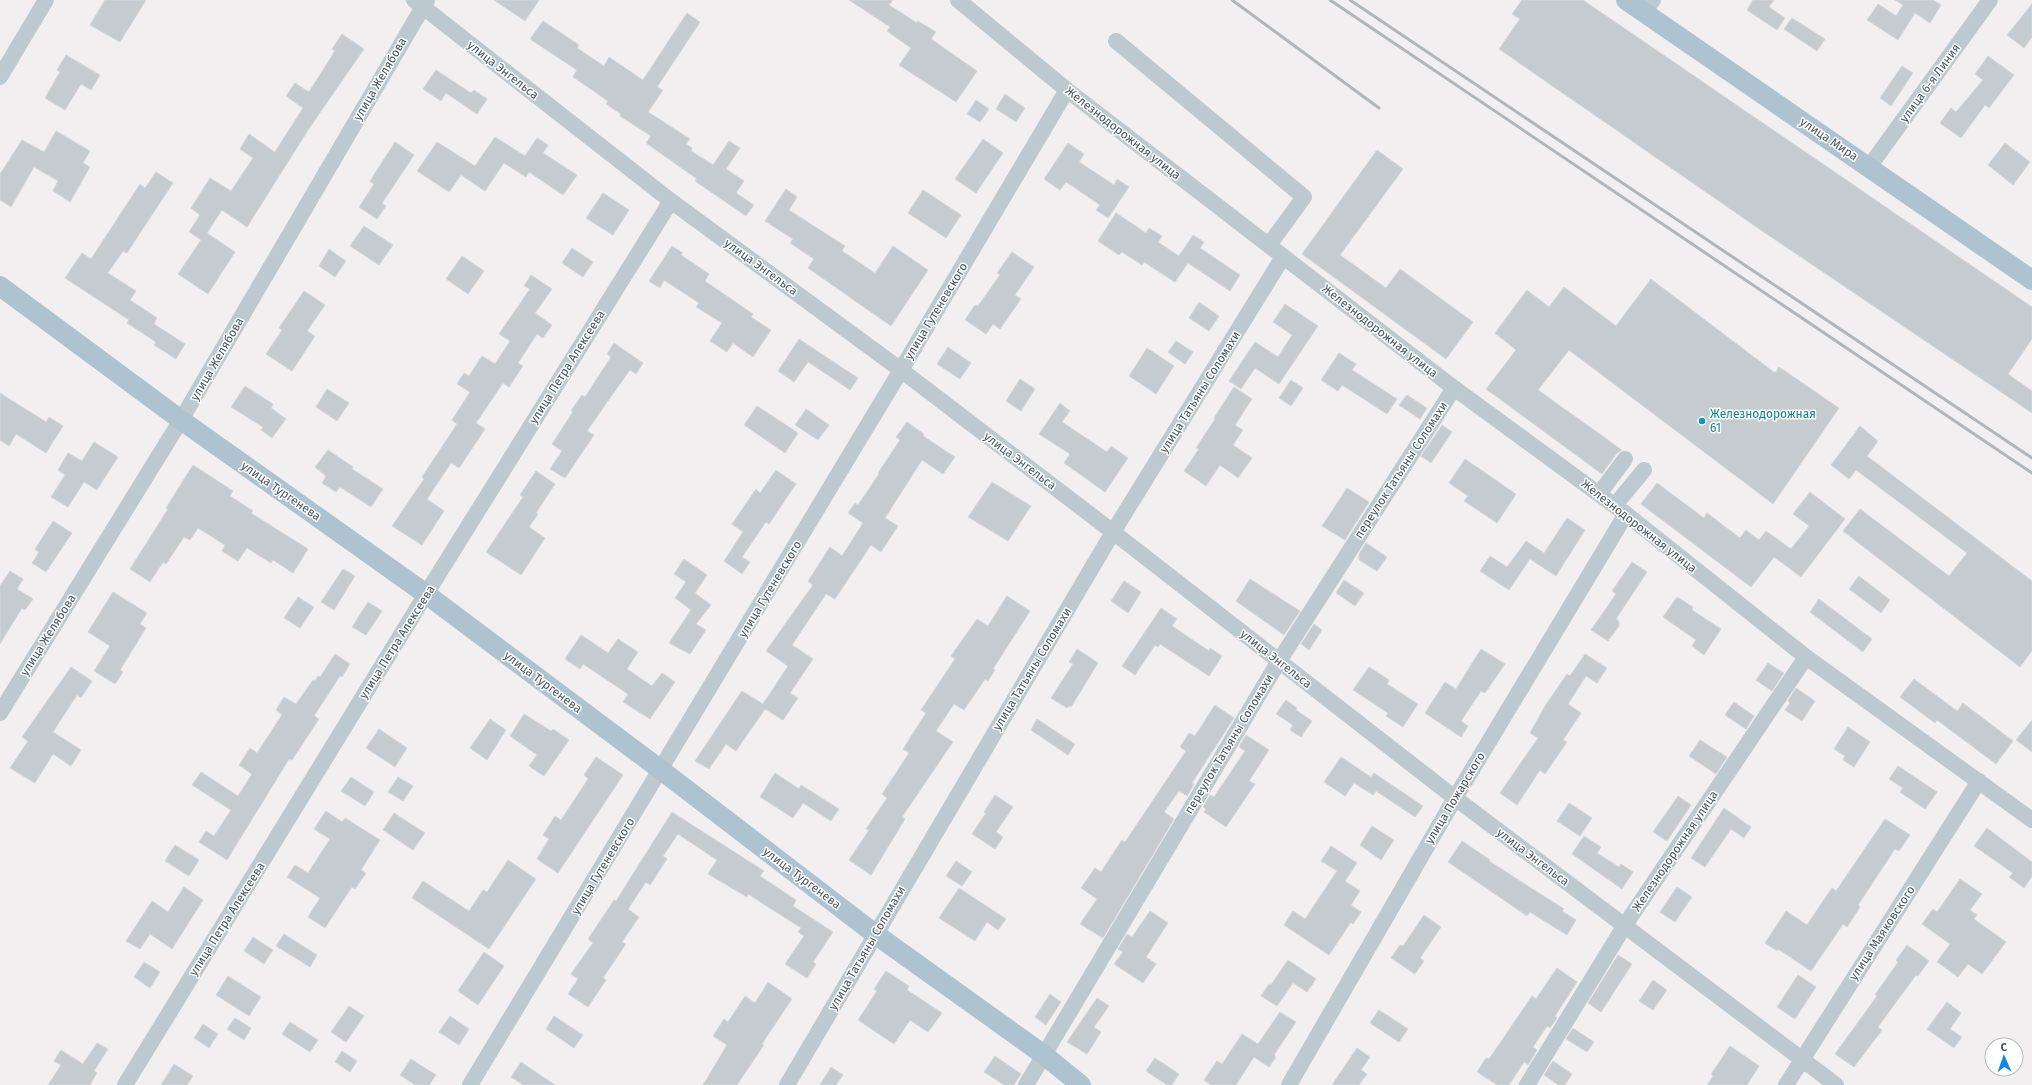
<svg xmlns="http://www.w3.org/2000/svg" width="2032" height="1085" font-family="'Fira Sans',sans-serif">
	<style>
		.building { fill: #c6cbcf; stroke: #d3d7db }
		.lines { fill: none; stroke-linecap: round; stroke-linejoin: round }
		.minor { stroke: #bcc9cf; stroke-width: 16 }
		.major { stroke: #aec3d0; stroke-width: 20 }
		.rail { stroke: #b1b6ba; stroke-width: 3 }
		.culture-dot { fill: #0f9aa8; stroke: #fff; stroke-width: 1.5 }
		.labels { text-anchor: middle; stroke-width: 3; stroke-linejoin: round; paint-order: stroke }
		.street-label { font-size: 12px; fill: #46565e; stroke: #fff }
		.culture-label { font-size: 12px; fill: #0d838f; stroke: #fff; text-anchor: start }
	</style>
	<rect width="100%" height="100%" fill="#f2eff0"/>
	<path class="building" d="M105,0H146L120,42L90,25Z
		M494,0H539L525,21Z
		M849,0H893L889,5L917,23L918,21L936,32L931,39L977,71L956,102L899,65L911,48L887,31L890,27Z
		M1522,0H1583L2032,307V339L2008,374L2032,391V413L1752,224L1499,49L1520,19L1512,14Z
		M1753,0H1774L1769,7L1785,18L1777,30L1747,10Z
		M1895,0H1933L1941,5L1930,23L1915,13L1898,40L1867,20L1878,4L1896,16L1903,5Z
		M2032,4V37L2024,48L2007,35Z
		M687,13L700,22L657,87L663,90L648,112L690,139L686,144L692,148L691,151L713,165L729,141L740,148L726,169L744,181L736,193L754,205L746,216L695,181L697,179L646,143L651,136L620,116L621,114L606,104L608,101L573,77L577,70L530,39L543,21L579,45L577,48L604,66L609,57L643,80Z
		M1792,18L1825,39L1817,51L1784,29Z
		M342,34L364,49L310,127L247,227L222,210L207,233L235,252L208,294L178,274L201,240L189,232L200,215L191,208L210,178L231,191L253,158L240,149L249,134L275,152L303,108L286,96L295,83L309,92L335,51L332,49Z
		M66,55L100,75L91,90L81,84L65,110L45,98L60,72L57,70Z
		M1988,56L2014,75L1989,108L1985,105L1961,138L1940,123L1951,108L1956,112L1983,80L1975,74Z
		M1902,66L1913,73L1891,106L1880,98Z
		M436,70L471,93L474,90L487,99L477,114L446,93L441,101L423,89Z
		M1005,94L1025,108L1016,122L996,109Z
		M976,100L989,109L980,122L967,114Z
		M56,131L90,151L83,163L90,167L70,202L53,191L58,181L34,167L11,207L0,200V174L22,140L44,152Z
		M495,137L525,156L537,138L548,145L543,153L577,175L563,195L529,172L526,177L504,163L485,191L461,175L449,192L417,171L437,142L475,166Z
		M983,139L1003,153L976,193L955,179Z
		M395,142L414,155L382,203L386,206L377,219L359,207L374,184L370,181Z
		M1068,143L1084,154L1079,162L1114,185L1117,179L1129,187L1108,218L1096,210L1100,205L1066,182L1060,190L1044,179Z
		M2005,143L2030,162L2013,185L1988,165Z
		M1377,150L1403,169L1340,255L1386,288L1400,269L1473,322L1446,359L1302,254Z
		M156,172L173,183L127,253L123,251L108,273L136,291L130,300L157,318L154,324L185,344L176,359L154,345L156,342L127,323L129,320L65,278L82,253L91,259L140,184L145,188Z
		M786,189L797,197L789,210L845,246L842,251L875,273L893,246L928,270L891,326L808,268L814,259L790,243L793,239L765,221Z
		M923,190L961,215L946,238L908,213Z
		M603,193L629,210L613,235L586,218Z
		M1116,213L1146,233L1149,228L1162,236L1158,242L1179,256L1193,235L1204,242L1200,248L1240,275L1230,291L1188,263L1175,282L1144,262L1142,265L1122,252L1119,255L1098,241Z
		M364,226L393,245L379,265L350,246Z
		M672,246L683,253L681,255L709,274L705,281L753,314L751,317L771,330L753,357L733,343L727,352L710,341L722,323L696,307L699,303L664,280L660,288L649,281Z
		M572,248L593,262L583,277L562,263Z
		M329,249L346,261L335,277L319,266Z
		M1012,252L1034,267L1015,295L1021,299L1000,329L993,324L986,334L965,320L975,305L978,306L1000,275L997,273Z
		M462,256L484,271L468,294L446,279Z
		M531,275L552,289L535,313L552,325L543,338L537,334L518,363L523,366L509,387L503,383L476,423L485,429L459,468L451,463L427,499L444,511L422,545L392,526L424,479L422,477L457,424L452,420L470,392L457,384L464,373L469,376L482,356L495,364L510,341L499,334L530,289L524,286Z
		M1651,279L1775,373L1779,367L1839,408L1773,504L1569,350L1538,390L1622,450L1617,453L1602,474L1486,389L1516,350L1495,333L1527,290L1549,307L1564,287L1616,326Z
		M304,291L325,305L307,331L315,336L292,371L266,354L282,330L279,328Z
		M1199,302L1219,316L1209,331L1189,318Z
		M1285,304L1318,326L1279,384L1255,368L1241,389L1229,381L1255,342L1278,357L1292,335L1273,322Z
		M799,339L858,378L850,390L808,362L794,382L778,371Z
		M1176,341L1193,352L1185,364L1168,352Z
		M614,343L643,363L636,374L630,370L605,405L587,431L594,435L565,478L550,469L562,451L552,444L573,412L571,411L582,395L585,397L611,357L607,354Z
		M948,347L971,363L960,379L937,364Z
		M1147,348L1174,366L1156,394L1129,376Z
		M1339,353L1356,364L1352,370L1397,399L1387,414L1342,385L1338,391L1321,380Z
		M1020,379L1035,389L1021,411L1006,401Z
		M1291,380L1303,388L1291,406L1279,398Z
		M245,386L273,404L271,408L286,419L272,438L261,430L263,427L231,407Z
		M1234,387L1252,399L1235,425L1243,430L1233,445L1252,458L1238,478L1220,465L1206,486L1184,471L1199,449L1196,448L1215,419L1214,418Z
		M327,389L349,403L337,421L316,407Z
		M0,393L46,422L49,417L63,426L46,453L16,434L9,446L0,440Z
		M1407,395L1427,408L1420,419L1399,405Z
		M1060,403L1070,411L1062,422L1107,452L1111,446L1128,458L1105,492L1064,463L1070,454L1039,434Z
		M757,406L798,433L785,453L744,425Z
		M806,409L829,425L818,440L795,425Z
		M907,422L924,434L923,436L955,457L943,474L922,460L885,518L898,526L881,552L871,545L835,599L826,594L792,645L813,659L790,693L798,698L783,720L765,709L736,751L726,744L709,769L695,761L742,691L763,704L788,666L766,651L813,585L808,581L830,547L842,556L863,523L848,513L855,503L858,505L879,474L878,473L900,440L896,437Z
		M1442,425L1452,432L1431,463L1421,456Z
		M1860,426L1878,441L1867,456L2032,581V651L2020,667L1843,531L1860,509L1949,576L1967,553L1856,470L1849,479L1831,465Z
		M94,442L118,457L97,490L84,482L68,507L51,497L65,475L58,470L68,453L82,461Z
		M328,450L353,467L352,469L383,489L371,507L340,487L336,492L322,483L326,476L315,467Z
		M1465,459L1516,494L1497,523L1464,501L1468,496L1449,483Z
		M193,465L233,491L230,496L253,511L251,513L308,549L293,573L273,560L271,563L247,548L238,561L222,551L225,545L198,528L190,540L184,537L166,564L163,562L150,582L130,569L168,509L166,508Z
		M776,470L796,484L769,524L766,522L742,557L750,562L742,574L724,561L743,532L732,524L756,489L760,493Z
		M536,471L555,484L536,513L538,514L529,527L545,538L521,575L486,552L523,497L520,495Z
		M992,482L1031,506L1008,541L968,517Z
		M1657,483L1704,518L1707,513L1740,538L1746,530L1759,540L1766,531L1791,549L1809,526L1793,514L1810,492L1845,519L1801,577L1774,557L1751,587L1641,504Z
		M1347,488L1369,502L1345,540L1322,526Z
		M1567,518L1585,530L1556,576L1530,559L1509,590L1480,571L1490,556L1507,567L1526,541L1544,553Z
		M53,521L72,533L46,572L32,563L39,552L35,549Z
		M1366,543L1387,557L1377,571L1359,560V554Z
		M684,559L707,575L695,593L711,605L696,624L706,630L690,654L669,643L691,610L675,598L686,582L674,574Z
		M1632,562L1647,572L1616,619L1619,621V626L1608,641L1591,630L1616,594L1612,591Z
		M343,569L355,576L334,610L321,602Z
		M10,571L23,579L17,589L33,599L25,610L22,608L0,644V586Z
		M1859,576L1890,600L1881,613L1849,589Z
		M1250,579L1300,611L1284,635L1236,601Z
		M1344,580L1364,593L1355,606L1336,593Z
		M1124,581L1141,592L1128,613L1111,601Z
		M113,592L147,613L140,624L146,628L120,670L123,672L115,684L94,671L110,646L88,632Z
		M1007,596L1030,611L993,669L995,670L988,681L985,679L964,710L954,704L936,731L953,742L902,817L905,819L871,875L849,860L869,830L866,829L887,798L882,794L909,753L903,749L926,713L921,710L955,659L951,656L977,619L988,626Z
		M298,597L314,607L300,628L284,618Z
		M1677,597L1693,607L1692,610L1721,629L1704,655L1692,646L1696,640L1663,617Z
		M1819,599L1872,639L1863,652L1810,612Z
		M368,602L382,611L366,635L352,627Z
		M1161,608L1177,619L1172,626L1209,651L1210,648L1222,656L1209,676L1160,644L1158,647L1155,645L1135,675L1122,666Z
		M1314,624L1322,630L1309,650L1301,644Z
		M581,635L608,653L618,639L638,652L627,669L652,686L662,673L675,682L650,719L623,702L628,694L583,664L580,669L565,659Z
		M1077,649L1098,663L1071,707L1069,706L1067,708L1051,698L1073,664L1069,662Z
		M1481,649L1505,664L1485,693L1481,691L1461,721L1468,726L1461,737L1425,713L1445,682L1456,689Z
		M335,654L350,664L342,677L340,676L314,716L319,719L292,760L289,759L227,860L199,842L206,831L214,836L231,810L192,785L201,772L238,796L252,774L239,765L250,748L257,753L282,715L276,710L284,697L296,704L313,680L315,681L318,676L320,677Z
		M1585,654L1607,668L1597,683L1586,676L1568,704L1581,713L1563,740L1567,742L1545,774L1540,770L1517,805L1500,793L1538,738L1530,733L1545,706L1567,674L1570,676Z
		M1768,663L1784,673L1772,691L1756,680Z
		M71,667L92,681L81,698L77,695L53,732L81,750L71,766L53,754L35,783L10,768L28,741L22,737Z
		M1369,667L1389,680L1387,684L1418,704L1403,727L1386,716L1388,713L1353,690Z
		M1914,679L1957,711L1963,703L2013,741L1996,764L1937,720L1935,723L1900,697Z
		M1796,688L1815,701L1802,721L1785,710L1790,703L1788,701Z
		M1286,700L1297,708L1296,710L1312,721L1301,737L1290,730L1293,725L1276,714Z
		M1734,702L1754,716L1746,729L1725,715Z
		M1215,705L1234,718L1192,783L1194,784L1187,796L1179,791L1164,812L1174,819L1103,938L1080,924L1097,899L1081,888L1095,868L1101,872L1122,840L1125,842L1186,751L1180,747L1189,733L1195,736Z
		M524,714L551,731L553,729L569,740L544,776L529,766L537,755L510,736Z
		M490,719L506,730L487,760L470,748Z
		M1037,719L1075,744L1068,755L1031,730Z
		M2032,720V752L2016,740Z
		M1848,727L1870,742L1854,767L1843,760L1845,756L1834,749Z
		M379,729L407,748L395,767L366,748Z
		M1246,735L1269,750L1249,781L1255,784L1226,827L1204,812L1206,809L1203,807L1210,795L1214,797L1245,751L1239,747Z
		M1700,740L1727,757L1716,774L1689,756Z
		M596,757L623,775L558,873L537,859L549,839L543,835L555,816L561,820L588,779L584,775Z
		M1341,757L1371,777L1374,773L1423,806L1415,817L1376,791L1373,795L1354,783L1345,796L1324,782Z
		M1898,766L1937,792L1925,809L1900,792L1903,788L1889,779Z
		M775,773L799,789L801,785L839,809L831,821L803,803L793,818L760,797Z
		M351,777L374,792L365,806L341,791Z
		M398,777L413,786L403,801L388,792Z
		M995,795L1013,807L996,832L1003,837L995,849L972,834L986,813L984,812Z
		M1678,796L1691,805L1667,841L1653,832Z
		M1569,803L1592,818L1580,836L1557,821Z
		M1724,808L1751,827L1744,838L1731,829L1705,867L1691,858Z
		M326,811L342,822L345,818L380,840L361,870L366,873L355,889L352,887L325,928L308,917L320,898L287,877L295,865L308,873L330,839L314,829Z
		M672,812L764,871L760,876L796,900L793,906L833,932L813,962L816,964L807,978L785,964L804,936L798,932L801,928L748,894L747,897L708,874L717,860L678,834L663,856L667,859L650,885L646,882L628,909L639,917L622,942L626,944L603,978L606,980L588,1007L568,994L578,979L571,974L593,943L588,939L614,900L616,901Z
		M394,813L425,833L413,850L383,830Z
		M1885,819L1910,835L1899,851L1895,849L1858,905L1860,907L1847,927L1843,924L1811,971L1778,949L1777,951L1765,943L1786,911L1807,925L1832,888L1836,891Z
		M1372,826L1394,840L1381,860L1360,845Z
		M1987,828L2032,862V876L2024,888L2009,877L2013,873L1974,846Z
		M1584,836L1601,847L1597,853L1619,867L1621,864L1633,872L1622,889L1572,854Z
		M1462,841L1490,860L1489,861L1564,909L1562,911L1576,920L1567,935L1530,912L1527,916L1448,862Z
		M175,845L199,860L189,876L165,861Z
		M1331,846L1357,863L1345,881L1360,891L1351,905L1361,912L1353,924L1351,922L1329,955L1284,925L1293,911L1305,919L1337,871L1321,861Z
		M508,860L536,879L489,949L412,898L423,881L469,911L483,890L487,892Z
		M956,861L972,872L962,886L946,876Z
		M1960,879L1982,894L1970,910L1977,915L1974,919L2006,942L1982,974L1968,964L1958,977L1937,962L1950,944L1922,924L1933,909L1937,912Z
		M184,887L203,900L172,949L150,934L140,949L126,941L152,901L168,912Z
		M1677,887L1692,897L1675,922L1660,912Z
		M959,888L1006,919L998,930L987,922L975,941L939,918Z
		M1150,911L1168,923L1146,957L1156,964L1143,983L1114,964L1123,952L1118,949L1127,934L1132,937Z
		M1424,915L1441,927L1420,958L1424,961L1415,974L1391,958L1400,945L1403,946Z
		M284,934L317,955L310,967L276,946Z
		M253,937L273,950L264,964L244,951Z
		M1907,945L1929,961L1918,976L1916,975L1878,1027L1882,1030L1854,1067L1835,1054L1877,996L1875,995L1898,962L1896,960Z
		M484,952L504,966L478,1005L458,991Z
		M1618,955L1632,964L1601,1012L1588,1003Z
		M1288,960L1316,979L1307,992L1293,983L1277,1006L1261,996L1269,984L1271,985Z
		M144,962L160,972L150,988L134,977Z
		M1557,968L1577,982L1555,1016L1557,1018L1550,1028L1547,1026L1533,1047L1537,1050L1528,1065L1524,1062L1509,1085H1497L1477,1072L1486,1058L1489,1059L1532,996L1536,999Z
		M886,971L909,986L907,990L942,1013L928,1032L910,1020L894,1044L858,1020L877,991L874,989Z
		M1798,975L1816,987L1795,1019L1777,1007Z
		M228,976L261,997L249,1016L216,995Z
		M1653,980L1667,990L1653,1010L1639,1001Z
		M768,982L792,999L762,1044L764,1045L737,1085H703L727,1045L713,1036L724,1019L728,1022L745,996L755,1003Z
		M1050,994L1061,1002L1046,1025L1035,1017Z
		M1097,998L1109,1006L1094,1027L1101,1032L1087,1054L1067,1042Z
		M1947,1002L1961,1013L1950,1029L1962,1037L1954,1048L1927,1029Z
		M349,1006L364,1016L346,1042L331,1032Z
		M1379,1010L1408,1029L1399,1042L1370,1023Z
		M1280,1012L1296,1022L1274,1055L1276,1057L1269,1067L1254,1057L1236,1085H1211L1204,1080L1217,1061L1222,1064L1242,1034L1258,1044Z
		M450,1016L469,1029L459,1045L439,1032Z
		M554,1016L583,1035L574,1048L546,1029Z
		M235,1018L251,1028L244,1040L227,1029Z
		M290,1022L318,1040L310,1052L282,1034Z
		M203,1024L218,1034L209,1048L194,1038Z
		M1573,1028L1594,1042L1587,1052L1566,1039Z
		M97,1043L108,1049L94,1071L97,1073L90,1085H48L61,1065L54,1061L61,1050L83,1064Z
		M1730,1046L1759,1066L1747,1085H1707L1713,1076L1711,1074Z
		M1357,1048L1370,1057L1361,1070L1367,1074L1359,1085H1332Z
		M342,1051L357,1061L350,1072L335,1062Z
		M995,1056L1021,1074L1014,1085H1004L984,1072Z
		M1155,1058L1179,1074L1172,1085H1167L1146,1071Z
		M411,1059L436,1075L429,1085H415L400,1075Z
		M1553,1061L1572,1074L1565,1085H1558L1544,1075Z
		M521,1062L555,1085H523L511,1077Z
		M174,1064L193,1076L187,1085H161Z
		M831,1067L843,1075L836,1085H820Z"/>
	<g class="lines">
		<path class="minor" d="M414,0L671,201L901,370L1113,532L1455,798L1836,1085
			M958,0L1067,90L1454,388L1626,514L1806,657L2032,820
			M1644,12L1653,0
			M1116,41L1304,197L1269,245
			M0,77L46,0
			M1869,167L1990,0
			M1599,494L1625,459
			M1615,505L1644,470
			M0,713L181,420L427,0
			M125,1085L426,594L671,201
			M470,1085L901,370L1067,90
			M787,1085L1113,532L1283,257
			M1026,1085L1279,661L1454,388
			M1289,1085L1455,798L1626,514
			M1527,1085L1625,925L1806,657
			M1786,1085L1979,781"/>
		<path class="major" d="M1626,0L2032,280
			M0,286L181,420L426,594L661,770L875,934L1044,1055L1081,1085"/>
		<path class="rail" d="M1232,0L1379,108
			M1330,0L2032,473
			M1350,0L2032,458"/>
	</g>
	<circle class="culture-dot" cx="1702" cy="421" r="4"/>
	<g class="labels">
		<g class="street-label">
			<text transform="translate(503 70) rotate(38)" y="4">улица Энгельса</text>
			<text transform="translate(380 79) rotate(-60)" y="4">улица Желябова</text>
			<text transform="translate(1930 83) rotate(-54)" y="4">улица 6-я Линия</text>
			<text transform="translate(1123 133) rotate(38)" y="4">Железнодорожная улица</text>
			<text transform="translate(1829 139) rotate(34)" y="4">улица Мира</text>
			<text transform="translate(761 267) rotate(36)" y="4">улица Энгельса</text>
			<text transform="translate(936 311) rotate(-59)" y="4">улица Гутеневского</text>
			<text transform="translate(1380 331) rotate(38)" y="4">Железнодорожная улица</text>
			<text transform="translate(217 359) rotate(-60)" y="4">улица Желябова</text>
			<text transform="translate(567 367) rotate(-58)" y="4">улица Петра Алексеева</text>
			<text transform="translate(1200 392) rotate(-58)" y="4">улица Татьяны Соломахи</text>
			<text transform="translate(1020 461) rotate(37)" y="4">улица Энгельса</text>
			<text transform="translate(1401 470) rotate(-57)" y="4">переулок Татьяны Соломахи</text>
			<text transform="translate(281 491) rotate(35)" y="4">улица Тургенева</text>
			<text transform="translate(1639 526) rotate(38)" y="4">Железнодорожная улица</text>
			<text transform="translate(770 589) rotate(-59)" y="4">улица Гутеневского</text>
			<text transform="translate(48 635) rotate(-58)" y="4">улица Желябова</text>
			<text transform="translate(397 642) rotate(-58)" y="4">улица Петра Алексеева</text>
			<text transform="translate(1276 659) rotate(38)" y="4">улица Энгельса</text>
			<text transform="translate(1032 669) rotate(-59)" y="4">улица Татьяны Соломахи</text>
			<text transform="translate(543 682) rotate(37)" y="4">улица Тургенева</text>
			<text transform="translate(1229 744) rotate(-59)" y="4">переулок Татьяны Соломахи</text>
			<text transform="translate(1455 798) rotate(-59)" y="4">улица Пожарского</text>
			<text transform="translate(1675 851) rotate(-56)" y="4">Железнодорожная улица</text>
			<text transform="translate(1533 857) rotate(37)" y="4">улица Энгельса</text>
			<text transform="translate(603 866) rotate(-59)" y="4">улица Гутеневского</text>
			<text transform="translate(802 878) rotate(37)" y="4">улица Тургенева</text>
			<text transform="translate(227 919) rotate(-58)" y="4">улица Петра Алексеева</text>
			<text transform="translate(1882 933) rotate(-57)" y="4">улица Маяковского</text>
			<text transform="translate(867 948) rotate(-60)" y="4">улица Татьяны Соломахи</text>
		</g>
		<g class="culture-label">
			<text x="1710" y="418">Железнодорожная<tspan x="1710" dy="14">61</tspan></text>
		</g>
	</g>
	<g transform="translate(2004 1057) rotate(358)"><circle r="19" fill="#ffffff" stroke="#b5bbbf"/>
	<path d="M0-3L7 15L0 10L-7 15Z" fill="#0f8bec"/>
	<text y="-6" font-size="11" font-weight="bold" text-anchor="middle" fill="#46565e">С</text>
	</g>
</svg>
